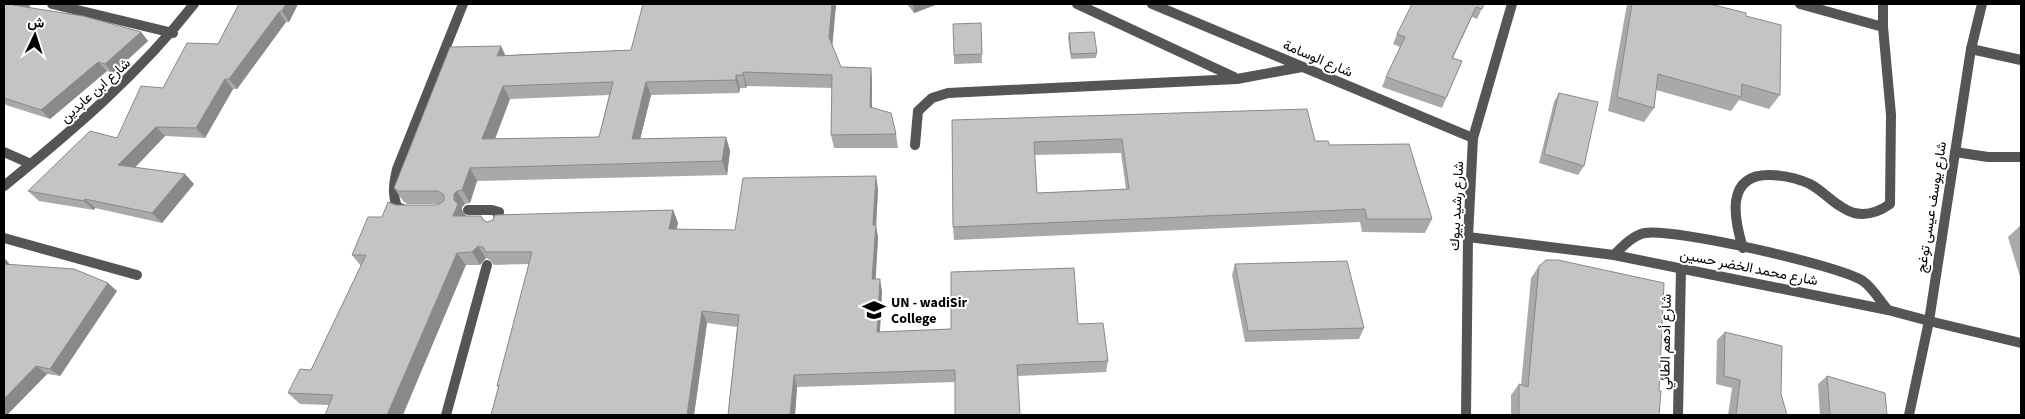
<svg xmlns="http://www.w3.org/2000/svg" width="2025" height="419" font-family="'Source Sans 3',Vazirmatn,sans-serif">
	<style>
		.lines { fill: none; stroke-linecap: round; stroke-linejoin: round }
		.service { stroke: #555; stroke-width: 10 }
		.minor { stroke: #555; stroke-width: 10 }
		.tertiary { stroke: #555; stroke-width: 10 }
		.wall { fill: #a9a9a9; fill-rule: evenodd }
		.shaded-wall { fill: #898989 }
		.building { fill: #c4c4c4; stroke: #898989; fill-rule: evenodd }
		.labels { text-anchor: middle; stroke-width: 4; stroke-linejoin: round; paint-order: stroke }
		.street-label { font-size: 14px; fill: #000; stroke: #fff }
		.poi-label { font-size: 14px; font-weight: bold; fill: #000; stroke: #fff; text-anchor: start }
	</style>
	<rect width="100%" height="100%" fill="#fff"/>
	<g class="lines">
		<path class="service" d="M1077,4L1234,77
			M1883,4V27
			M915,145L918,111L932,98L948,93L1237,79L1302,67
			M468,210H492L499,212L497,227
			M408,211L397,207C392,194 394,182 397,169L463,4
			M1743,248C1734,219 1725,175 1769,175C1783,175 1797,178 1810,184C1825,192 1837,208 1854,213C1868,216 1879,212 1890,204L1891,115L1883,27L1800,4
			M1614,255C1622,247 1633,235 1645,233C1674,228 1838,265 1863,281C1873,288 1880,301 1888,310
			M446,415L487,265"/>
		<path class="minor" d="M52,4L173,33
			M1152,4L1473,138
			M1971,49L2021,60
			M4,152L31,164
			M1955,152L1988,157H2021
			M4,186C73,130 139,74 194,4
			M4,238L137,275
			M1678,415L1681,269
			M1909,415L1929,321L2021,343"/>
		<path class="tertiary" d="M1468,237L1614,255L1888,310L1929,321L1971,49L1982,4
			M1466,415L1468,237L1473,138L1512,4"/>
	</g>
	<path class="wall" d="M4,4H32L28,7L141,32L148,41L113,73L107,71L50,119L6,105L4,103Z
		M239,4H298L289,22H286L237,89H233L205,138L165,136L135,167L194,184L162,223L95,208L94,210L39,201L28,191L117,138L163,88L218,44Z
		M836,4L832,44L841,67L871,68L872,82V108L896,134L898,148H834L831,135L832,88L747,86L746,88H740L739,93L651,95L640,139L726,137L730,151L727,175L477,181L470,203L465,204L462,207V210L466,216H481L485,221L487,222L673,210L678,223L676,229L735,230L878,189L876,226L878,238L875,279L882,291L880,332L1078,324L1108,361L1106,372L1018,376L955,382L797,387L795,415H728L737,327L707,323L694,415H491L499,388L497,386L529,264L494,265L490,260L486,258L480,265H466L329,405L300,404L288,393L311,370L361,266L352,255L382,217L396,205H437L439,204H407L403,201L394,188L501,46L505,55L631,50ZM609,95L599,137L495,139L510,99Z
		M907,4H938L914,13Z
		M1484,4L1477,19L1472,17L1453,58L1462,61L1442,108L1382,87L1386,77L1400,47L1393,44L1397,34Z
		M1627,4H1710L1746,16L1780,95L1769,109L1739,100L1731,111L1656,90L1654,108L1644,122L1608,111Z
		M981,23L982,63L954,64V55Z
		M1069,33L1097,53L1096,58L1071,59L1068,38Z
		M1559,93L1584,166L1578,175L1539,163L1554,102Z
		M952,120L1315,141L1330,145L1432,219L1425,233L1362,232L1360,222L954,240L953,227ZM1121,153L1126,189L1037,193L1035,155Z
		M2021,225V280L2008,237Z
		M4,258L9,263L8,264L117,291L60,376L47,374L7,415Z
		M1235,264L1364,328L1359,339L1245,342L1232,275Z
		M1539,266L1659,415H1511V395L1519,384L1521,385L1531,278Z
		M1725,332L1781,394L1787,415H1728L1732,388L1716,384L1717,340Z
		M1827,376L1887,415H1820L1818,384Z"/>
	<path class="shaded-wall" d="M14,4H32L21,14L13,5Z
		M286,4H298L289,22L282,11Z
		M832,4H836L832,50L829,37Z
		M913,4H938L914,13Z
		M279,12L286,22L237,89L229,79Z
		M141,32L148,41L113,73L105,64Z
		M501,46L507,59L497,56Z
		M98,62L107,71L50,119L41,110Z
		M871,68L872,82V120L870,107Z
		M743,72L747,86L746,88L743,75Z
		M736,75L740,88L739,93L736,80Z
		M225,79L233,89L205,138L196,128Z
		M646,82L651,95L637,152L632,139Z
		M503,86L510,99L490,152L482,139Z
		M156,127L165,136L128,175L118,165Z
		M726,137L730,151L727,175L722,161Z
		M470,168L477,181L470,203L462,190Z
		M185,174L194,184L162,223L152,213Z
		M876,176L878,189L876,226L878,238L875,291L872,279L873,225Z
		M457,191L465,204L462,207V210L466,216H453L454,194Z
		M85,199L95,208L94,210L84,201Z
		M673,210L678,223L674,242L669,229Z
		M478,246L486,258L480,265L472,252Z
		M457,253L466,265L403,415H387Z
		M4,258L9,263L4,268Z
		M880,279L882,291L879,344L877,332Z
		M108,283L117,291L60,376L50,369Z
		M702,311L707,323L694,415H687Z
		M36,366L47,374L7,415H4V399Z
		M794,375L797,387L795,415H790Z"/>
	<path class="building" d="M4,4H14L13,5L83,16L141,32L105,64L98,62L41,110L4,98Z
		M239,4H286L282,11L279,12L229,79H225L196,128L156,127L118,165L185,174L152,213L85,199L84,201L28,191L90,131L117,138L141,86L163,88L187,43L218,44Z
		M643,4H832L829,37L841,67L871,68L870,107L891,113L896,134L831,135L832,75L743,72V75H736V80L646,82L632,139L726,137L722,161L470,168L462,190L457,191L454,194V200L458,204L453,216H481L483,220L487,222L493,220L495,215L673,210L669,229L735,230L743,178L876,176L873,225H876L872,279H880L877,332L951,329V272L1074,268L1078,324L1103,323L1108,361L1017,365L1020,415H955V370L794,375L790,415H728L739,315L702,311L687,415H491L499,385L497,386L532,252H486L483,247L478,246L472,252L457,253L387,415H325L333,395L288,393L300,369L311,370L366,255H352L368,217H382L388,202L396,205H437L444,201V195L438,191H398L394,188L450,47L501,46L497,56L631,50ZM613,82L599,137L482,139L503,86Z
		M1412,4H1484L1482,9L1476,7L1452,58L1462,61L1446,98L1386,77L1405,37L1397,34Z
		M1632,4H1710L1746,13V16L1781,25L1780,95L1742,84L1741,97L1658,74L1654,108L1617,97Z
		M981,23L982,54L954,55L953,24Z
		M1094,32L1097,53L1071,54L1069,33Z
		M1559,93L1598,102L1584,166L1544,154Z
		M1307,109L1315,141H1328L1330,145L1409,144L1432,219H1367L1365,209L953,227L952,120ZM1122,139L1129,189L1037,193L1034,142Z
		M1546,260H1558L1664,283L1659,391H1661L1659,415H1519V384L1528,387L1539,266Z
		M1347,261L1364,328L1248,331L1235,264Z
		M4,264L74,269L108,283L50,369L36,366L4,399Z
		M1725,332L1782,346L1781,394L1787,415H1736L1740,380L1724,376Z
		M1827,376L1885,393L1887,415H1830Z"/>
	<defs>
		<symbol id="school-bare" viewBox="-9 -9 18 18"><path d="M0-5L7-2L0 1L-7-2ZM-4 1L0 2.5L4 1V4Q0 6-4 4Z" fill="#000" stroke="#fff" stroke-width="2.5" paint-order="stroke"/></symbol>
	</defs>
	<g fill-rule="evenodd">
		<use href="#school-bare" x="858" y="294" width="32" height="32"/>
	</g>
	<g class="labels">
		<g class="street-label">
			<text transform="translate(1318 58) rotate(23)" y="5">شارع الوسامة</text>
			<text transform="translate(95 90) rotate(-42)" y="5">شارع ابن عابدين</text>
			<text transform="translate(1456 206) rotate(-87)" y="5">شارع رشيد بيوك</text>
			<text transform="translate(1931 207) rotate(-81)" y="5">شارع يوسف عيسى توغج</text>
			<text transform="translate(1749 267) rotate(11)" y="5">شارع محمد الخضر حسين</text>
			<text transform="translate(1665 342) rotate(-89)" y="5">شارع أدهم الطائي</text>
		</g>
		<g class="poi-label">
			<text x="891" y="307">UN - wadiSir<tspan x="891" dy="16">College</tspan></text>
		</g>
	</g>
	<rect width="2025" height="419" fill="none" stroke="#000000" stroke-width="10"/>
	<g transform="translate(35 35) rotate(4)" stroke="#ffffff" stroke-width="4" paint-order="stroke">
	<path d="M0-4L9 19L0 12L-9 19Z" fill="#000000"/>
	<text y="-8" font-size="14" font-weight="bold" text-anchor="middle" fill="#000000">ش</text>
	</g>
</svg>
